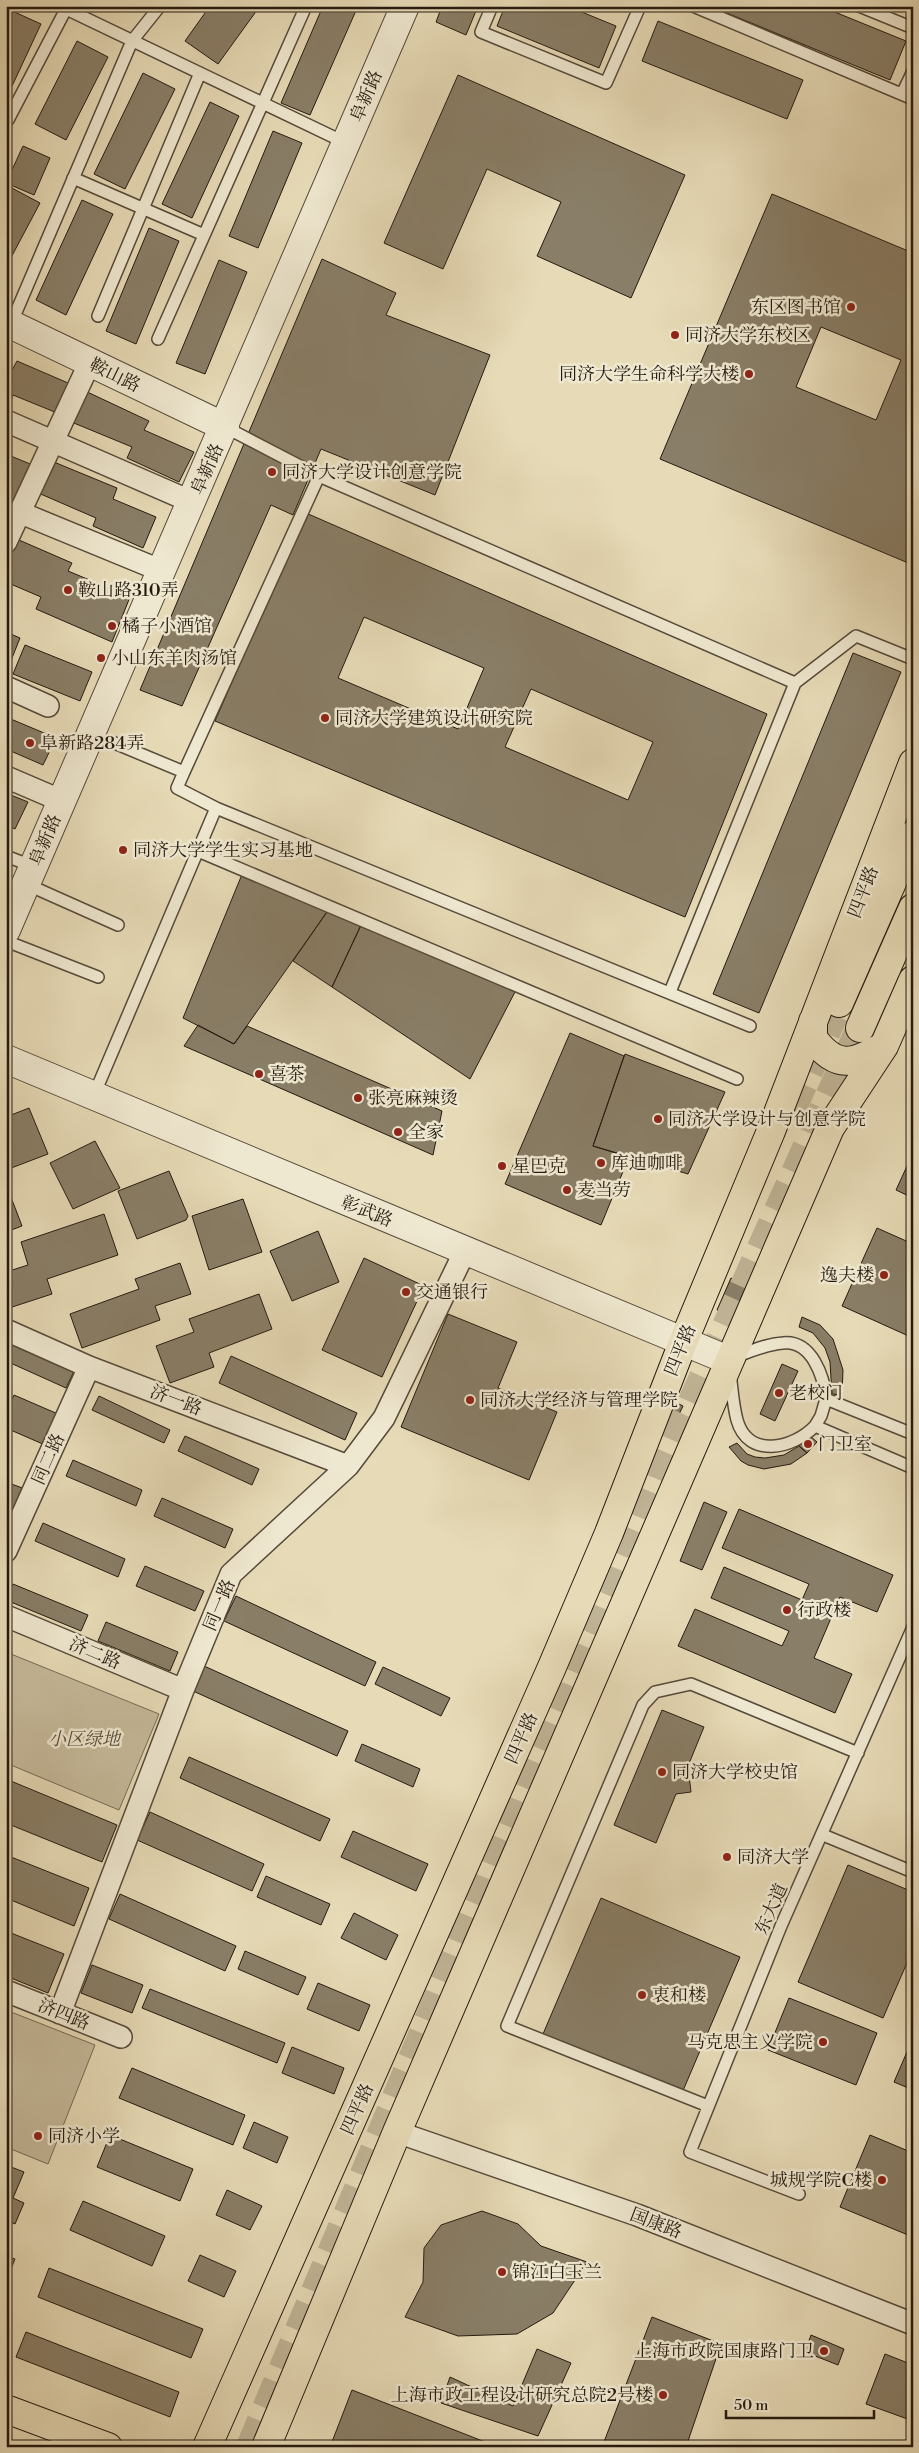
<svg xmlns="http://www.w3.org/2000/svg" width="919" height="2453" font-family="'Libre Bodoni','Noto Serif SC',serif">
	<style>
		.green { fill: #c6ba9b; stroke: #756a56 }
		.building { fill: #897e67; stroke: #241a10; fill-rule: evenodd }
		.lines { fill: none; stroke-linecap: round; stroke-linejoin: round }
		.primary-tunnel { stroke: #c0b496; stroke-width: 28; stroke-dasharray: 28 14; stroke-linecap: butt }
		.service-casing { stroke: #554a3a; stroke-width: 14 }
		.minor-casing { stroke: #554a3a; stroke-width: 24 }
		.tertiary-casing { stroke: #554a3a; stroke-width: 30 }
		.primary-casing { stroke: #241a10; stroke-width: 30 }
		.service { stroke: #efe8d0; stroke-width: 11 }
		.minor { stroke: #efe8d0; stroke-width: 21 }
		.tertiary { stroke: #efe8d0; stroke-width: 28 }
		.primary { stroke: #e7dbb7; stroke-width: 28 }
		.poi-dot { fill: #8f2418; stroke: #efe8d0; stroke-width: 2 }
		.labels { text-anchor: middle; stroke-width: 5; stroke-linejoin: round; paint-order: stroke }
		.street-label { font-size: 18px; fill: #241a10; stroke: #efe8d0 }
		.poi-label { font-size: 18px; fill: #241a10; stroke: #efe8d0; text-anchor: start }
		.park-label { font-size: 18px; font-style: italic; fill: #554a3a; stroke: #efe8d0 }
	</style>
	<rect width="100%" height="100%" fill="#e7dbb7"/>
	<filter id="stains"><feTurbulence type="fractalNoise" baseFrequency=".004" numOctaves="4"/><feColorMatrix values="0 0 0 0 .2 0 0 0 0 .09 0 0 0 0 .02 0 0 0 .5 -.17"/></filter>
	<radialGradient id="worn" r=".72"><stop offset=".6" stop-color="#630" stop-opacity="0"/><stop offset="1" stop-color="#630" stop-opacity=".3"/></radialGradient>
	<path class="green" d="M6,1652L159,1714L119,1810L6,1763Z
		M6,2010L95,2045L48,2164L6,2147Z"/>
	<path class="building" d="M210,6H260L218,64L185,41Z
		M323,6H358L310,115L281,103Z
		M442,6H478L466,35L436,22Z
		M505,6H567L616,26L599,68L497,26Z
		M718,6H820L906,41L890,80L717,9Z
		M10,10L41,24L6,99V17Z
		M658,21L803,80L787,119L642,61Z
		M77,41L108,57L66,140L35,124Z
		M143,73L175,89L125,189L94,174Z
		M458,75L685,175L631,298L537,256L561,202L487,169L443,269L384,243Z
		M210,102L239,116L192,218L162,204Z
		M273,131L302,143L258,248L229,236Z
		M23,146L50,158L34,195L6,183Z
		M10,187L40,203L6,267V195Z
		M772,194L913,253V565L660,459ZM821,327L901,360L876,420L796,387Z
		M82,200L113,214L66,315L36,300Z
		M149,228L179,241L136,344L106,331Z
		M322,259L396,293L386,315L490,355L435,495L321,449L293,515L271,505L182,706L140,690Z
		M219,260L247,272L205,374L176,363Z
		M17,361L75,386L62,415L13,395L9,407L6,406V370L11,372Z
		M83,390L149,421L144,430L194,452L179,482L127,458L132,447L69,421Z
		M6,454L35,466L15,512L6,508Z
		M49,460L117,488L113,499L156,517L143,548L93,526L96,518L36,492Z
		M306,513L767,714L685,917L215,721ZM364,617L484,668L458,729L338,678ZM531,689L653,742L628,800L505,747Z
		M12,537L72,563L68,571L130,597L112,642L36,609L41,597L6,582V551Z
		M6,632L20,638L8,668H6Z
		M25,645L92,672L80,701L13,674Z
		M853,653L901,672L759,1013L713,994Z
		M6,717L56,738L43,765L6,749Z
		M6,793L28,802L15,829L6,825Z
		M243,872L329,909L234,1044L183,1018Z
		M329,909L362,923L332,987L293,961Z
		M362,923L516,990L470,1079L332,987Z
		M198,1025L234,1044L247,1026L442,1111L433,1155L184,1046Z
		M570,1033L624,1056L593,1146L629,1157L601,1225L505,1184Z
		M625,1054L725,1092L688,1174L593,1146Z
		M29,1108L48,1154L6,1170V1117Z
		M95,1141L120,1188L73,1209L50,1163Z
		M913,1153V1198L896,1190Z
		M169,1171L188,1216L186,1220L137,1239L118,1191Z
		M6,1184L22,1226L6,1232Z
		M243,1199L262,1252L209,1270L192,1216Z
		M104,1214L118,1255L47,1279L52,1294L6,1309V1272L28,1265L21,1242Z
		M877,1228L913,1244V1338L842,1306Z
		M318,1231L339,1282L292,1301L270,1251Z
		M364,1258L424,1286L382,1377L322,1350Z
		M180,1263L191,1294L155,1306L160,1320L82,1348L70,1314L139,1289L135,1279Z
		M731,1278L747,1285L733,1317L717,1310Z
		M259,1294L272,1329L209,1353L214,1367L170,1383L156,1346L194,1332L189,1319Z
		M448,1314L517,1342L498,1388L557,1412L529,1480L401,1427Z
		M802,1317L820,1325L833,1339L843,1370L842,1395L832,1394L830,1362L825,1348L813,1333L799,1327Z
		M6,1338L75,1369L66,1388L6,1361Z
		M231,1356L357,1413L345,1440L219,1383Z
		M782,1364L798,1371L775,1421L760,1414Z
		M14,1395L58,1414L45,1445L6,1428V1412Z
		M99,1396L170,1430L164,1443L92,1410Z
		M675,1402L683,1406L673,1427L665,1423Z
		M809,1435L817,1442L807,1453L799,1446Z
		M185,1436L259,1469L252,1485L178,1451Z
		M737,1443L747,1454L755,1457L765,1458L784,1455L799,1446L807,1453L791,1464L764,1469L748,1465L741,1461L729,1447Z
		M73,1460L142,1490L136,1506L66,1476Z
		M6,1482L25,1489L12,1519L6,1516Z
		M162,1498L233,1529L225,1548L154,1516Z
		M704,1502L727,1512L702,1570L680,1561Z
		M739,1509L893,1575L877,1612L840,1597L814,1658L852,1674L835,1713L678,1646L695,1609L782,1646L789,1631L711,1598L724,1567L802,1600L809,1584L722,1548Z
		M43,1523L125,1559L118,1577L35,1541Z
		M145,1566L204,1591L195,1611L136,1586Z
		M13,1584L88,1615L81,1631L6,1600Z
		M236,1596L376,1662L365,1686L224,1621Z
		M106,1622L178,1652L170,1671L98,1641Z
		M204,1666L348,1731L337,1756L193,1691Z
		M383,1667L450,1698L441,1716L375,1684Z
		M662,1710L704,1727L688,1766L691,1792L676,1794L656,1843L614,1825Z
		M362,1744L420,1769L413,1787L355,1761Z
		M189,1757L330,1819L320,1841L180,1778Z
		M6,1779L117,1825L102,1862L6,1823Z
		M150,1812L264,1864L252,1891L137,1840Z
		M353,1831L428,1864L416,1891L341,1857Z
		M6,1855L89,1888L74,1926L6,1898Z
		M848,1865L913,1892V1949L883,2018L798,1982Z
		M266,1876L330,1904L321,1925L257,1897Z
		M120,1894L236,1946L225,1971L109,1919Z
		M601,1898L740,1957L682,2093L543,2034Z
		M354,1913L398,1935L386,1960L341,1938Z
		M6,1931L64,1954L48,1993L6,1976Z
		M245,1951L306,1977L298,1995L238,1969Z
		M92,1965L143,1985L132,2013L81,1993Z
		M318,1983L370,2005L359,2031L307,2009Z
		M150,1989L285,2043L277,2063L142,2008Z
		M789,1998L877,2033L856,2085L768,2050Z
		M913,2038V2090L894,2082Z
		M292,2047L344,2068L334,2094L282,2073Z
		M132,2068L245,2115L233,2145L119,2098Z
		M254,2122L288,2137L277,2163L243,2148Z
		M110,2135L193,2169L180,2201L97,2167Z
		M870,2135L913,2153V2237L840,2207Z
		M6,2165L24,2172L13,2198L24,2203L15,2224L6,2220Z
		M227,2190L262,2206L250,2230L216,2215Z
		M83,2201L165,2236L152,2266L70,2230Z
		M482,2211L518,2224L541,2246L587,2262L553,2313L517,2334L458,2336L405,2317L423,2282L424,2248L441,2225Z
		M200,2255L236,2271L224,2297L188,2281Z
		M6,2256L15,2259L6,2281Z
		M49,2268L203,2329L191,2358L38,2297Z
		M652,2317L721,2344L686,2447H602Z
		M26,2332L179,2392L170,2417L16,2357Z
		M811,2335L844,2349L838,2365L805,2352Z
		M537,2349L571,2363L538,2436L441,2403L450,2377L513,2406Z
		M885,2354L913,2365V2421L866,2404Z
		M352,2390L498,2447H330Z"/>
	<g class="lines">
		<path class="primary-tunnel" d="M792,1110L834,1015
			M250,2447L468,1925L680,1428L860,1028"/>
		<defs>
			<path id="service" d="M60,6L346,143
				M492,6L481,32L606,83L640,6
				M693,6L913,99
				M859,6L913,28
				M902,94L913,71
				M6,119L8,120L66,9
				M73,178L204,235
				M98,316L200,73
				M11,324L132,41L160,6
				M158,339L306,6
				M225,427L319,476
				M112,742L184,772L319,476L795,683L856,636L913,659
				M184,772L177,788L216,808
				M198,851L737,1079
				M6,856L34,867
				M26,884L118,925
				M6,941L98,977
				M670,992L795,683
				M94,1095L216,808L750,1026
				M735,1357C751,1351 767,1344 783,1343C812,1340 824,1377 826,1399L913,1434
				M730,1373C732,1388 733,1405 737,1420C748,1459 793,1449 815,1426L913,1468
				M815,1426L821,1416L826,1399
				M823,1835L913,1872
				M708,2106L507,2026L643,1705L655,1692L691,1684L858,1753
				M799,2194L690,2152L781,1926L913,1627"/>
			<path id="minor" d="M6,421L192,502
				M21,513L162,571
				M6,542L90,362
				M6,687L48,706
				M6,777L62,801
				M6,1330L89,1367L348,1466
				M6,1551L89,1367
				M6,1616L183,1690
				M6,1991L121,2037
				M60,2013L183,1690L231,1574L348,1466L384,1418L465,1251
				M397,2132L637,2215L913,2324"/>
			<path id="tertiary" d="M6,322L225,427
				M6,930L405,6
				M6,1059L728,1360"/>
			<path id="primary" d="M839,1003L913,835
				M813,1021V1038C836,1070 854,1064 884,1046
				M860,1028L913,908
				M6,2409L108,2447
				M207,2447L552,1667L609,1533L684,1340L771,1131L913,763
				M266,2447L397,2132L830,1128L884,1046L913,980"/>
		</defs>
		<use href="#service" class="service-casing"/>
		<use href="#minor" class="minor-casing"/>
		<use href="#tertiary" class="tertiary-casing"/>
		<use href="#primary" class="primary-casing"/>
		<use href="#service" class="service"/>
		<use href="#minor" class="minor"/>
		<use href="#tertiary" class="tertiary"/>
		<use href="#primary" class="primary"/>
	</g>
	<g class="poi-dot">
		<circle cx="851" cy="307" r="5"/>
		<circle cx="675" cy="335" r="5"/>
		<circle cx="749" cy="374" r="5"/>
		<circle cx="272" cy="472" r="5"/>
		<circle cx="68" cy="590" r="5"/>
		<circle cx="112" cy="626" r="5"/>
		<circle cx="101" cy="658" r="5"/>
		<circle cx="325" cy="718" r="5"/>
		<circle cx="30" cy="743" r="5"/>
		<circle cx="123" cy="850" r="5"/>
		<circle cx="259" cy="1074" r="5"/>
		<circle cx="358" cy="1098" r="5"/>
		<circle cx="658" cy="1119" r="5"/>
		<circle cx="398" cy="1132" r="5"/>
		<circle cx="601" cy="1163" r="5"/>
		<circle cx="502" cy="1166" r="5"/>
		<circle cx="567" cy="1190" r="5"/>
		<circle cx="884" cy="1275" r="5"/>
		<circle cx="406" cy="1292" r="5"/>
		<circle cx="779" cy="1393" r="5"/>
		<circle cx="470" cy="1400" r="5"/>
		<circle cx="808" cy="1444" r="5"/>
		<circle cx="787" cy="1610" r="5"/>
		<circle cx="662" cy="1772" r="5"/>
		<circle cx="727" cy="1857" r="5"/>
		<circle cx="642" cy="1995" r="5"/>
		<circle cx="823" cy="2042" r="5"/>
		<circle cx="38" cy="2136" r="5"/>
		<circle cx="882" cy="2180" r="5"/>
		<circle cx="502" cy="2272" r="5"/>
		<circle cx="824" cy="2351" r="5"/>
		<circle cx="663" cy="2395" r="5"/>
	</g>
	<g class="labels">
		<g class="street-label">
			<text transform="translate(366 96) rotate(-67)" y="6">阜新路</text>
			<text transform="translate(115 375) rotate(26)" y="6">鞍山路</text>
			<text transform="translate(207 469) rotate(-66)" y="6">阜新路</text>
			<text transform="translate(45 840) rotate(-67)" y="6">阜新路</text>
			<text transform="translate(863 892) rotate(-69)" y="6">四平路</text>
			<text transform="translate(367 1211) rotate(22)" y="6">彰武路</text>
			<text transform="translate(680 1350) rotate(-68)" y="6">四平路</text>
			<text transform="translate(176 1400) rotate(21)" y="6">济一路</text>
			<text transform="translate(48 1459) rotate(-66)" y="6">同二路</text>
			<text transform="translate(219 1605) rotate(-67)" y="6">同一路</text>
			<text transform="translate(95 1653) rotate(23)" y="6">济二路</text>
			<text transform="translate(521 1738) rotate(-66)" y="6">四平路</text>
			<text transform="translate(771 1909) rotate(-66)" y="6">东大道</text>
			<text transform="translate(64 2014) rotate(22)" y="6">济四路</text>
			<text transform="translate(357 2109) rotate(-66)" y="6">四平路</text>
			<text transform="translate(656 2223) rotate(21)" y="6">国康路</text>
		</g>
		<g class="poi-label">
			<text x="841" y="313" text-anchor="end">东区图书馆</text>
			<text x="685" y="341">同济大学东校区</text>
			<text x="739" y="380" text-anchor="end">同济大学生命科学大楼</text>
			<text x="282" y="478">同济大学设计创意学院</text>
			<text x="78" y="596">鞍山路310弄</text>
			<text x="122" y="632">橘子小酒馆</text>
			<text x="111" y="664">小山东羊肉汤馆</text>
			<text x="335" y="724">同济大学建筑设计研究院</text>
			<text x="40" y="749">阜新路284弄</text>
			<text x="133" y="856">同济大学学生实习基地</text>
			<text x="269" y="1080">喜茶</text>
			<text x="368" y="1104">张亮麻辣烫</text>
			<text x="668" y="1125">同济大学设计与创意学院</text>
			<text x="408" y="1138">全家</text>
			<text x="611" y="1169">库迪咖啡</text>
			<text x="512" y="1172">星巴克</text>
			<text x="577" y="1196">麦当劳</text>
			<text x="874" y="1281" text-anchor="end">逸夫楼</text>
			<text x="416" y="1298">交通银行</text>
			<text x="789" y="1399">老校门</text>
			<text x="480" y="1406">同济大学经济与管理学院</text>
			<text x="818" y="1450">门卫室</text>
			<text x="797" y="1616">行政楼</text>
			<text x="672" y="1778">同济大学校史馆</text>
			<text x="737" y="1863">同济大学</text>
			<text x="652" y="2001">衷和楼</text>
			<text x="813" y="2048" text-anchor="end">马克思主义学院</text>
			<text x="48" y="2142">同济小学</text>
			<text x="872" y="2186" text-anchor="end">城规学院C楼</text>
			<text x="512" y="2278">锦江白玉兰</text>
			<text x="814" y="2357" text-anchor="end">上海市政院国康路门卫</text>
			<text x="653" y="2401" text-anchor="end">上海市政工程设计研究总院2号楼</text>
		</g>
		<g class="park-label">
			<text x="84" y="1745">小区绿地</text>
		</g>
	</g>
	<rect width="919" height="2453" fill="none" stroke="#e7dbb7" stroke-width="25"/>
	<rect x="8" y="8" width="904" height="2438" fill="none" stroke="#241a10" stroke-width="2.5"/>
	<rect x="12" y="12" width="894" height="2428" fill="none" stroke="#241a10"/>
	<path d="M726 2410v8h148v-8" fill="none" stroke="#241a10" stroke-width="2.5"/>
	<text x="734" y="2410" font-size="15" fill="#241a10" stroke="#efe8d0" stroke-width="4" paint-order="stroke">50 m</text>
	<rect width="100%" height="100%" filter="url(#stains)"/>
	<rect width="100%" height="100%" fill="url(#worn)"/>
</svg>
